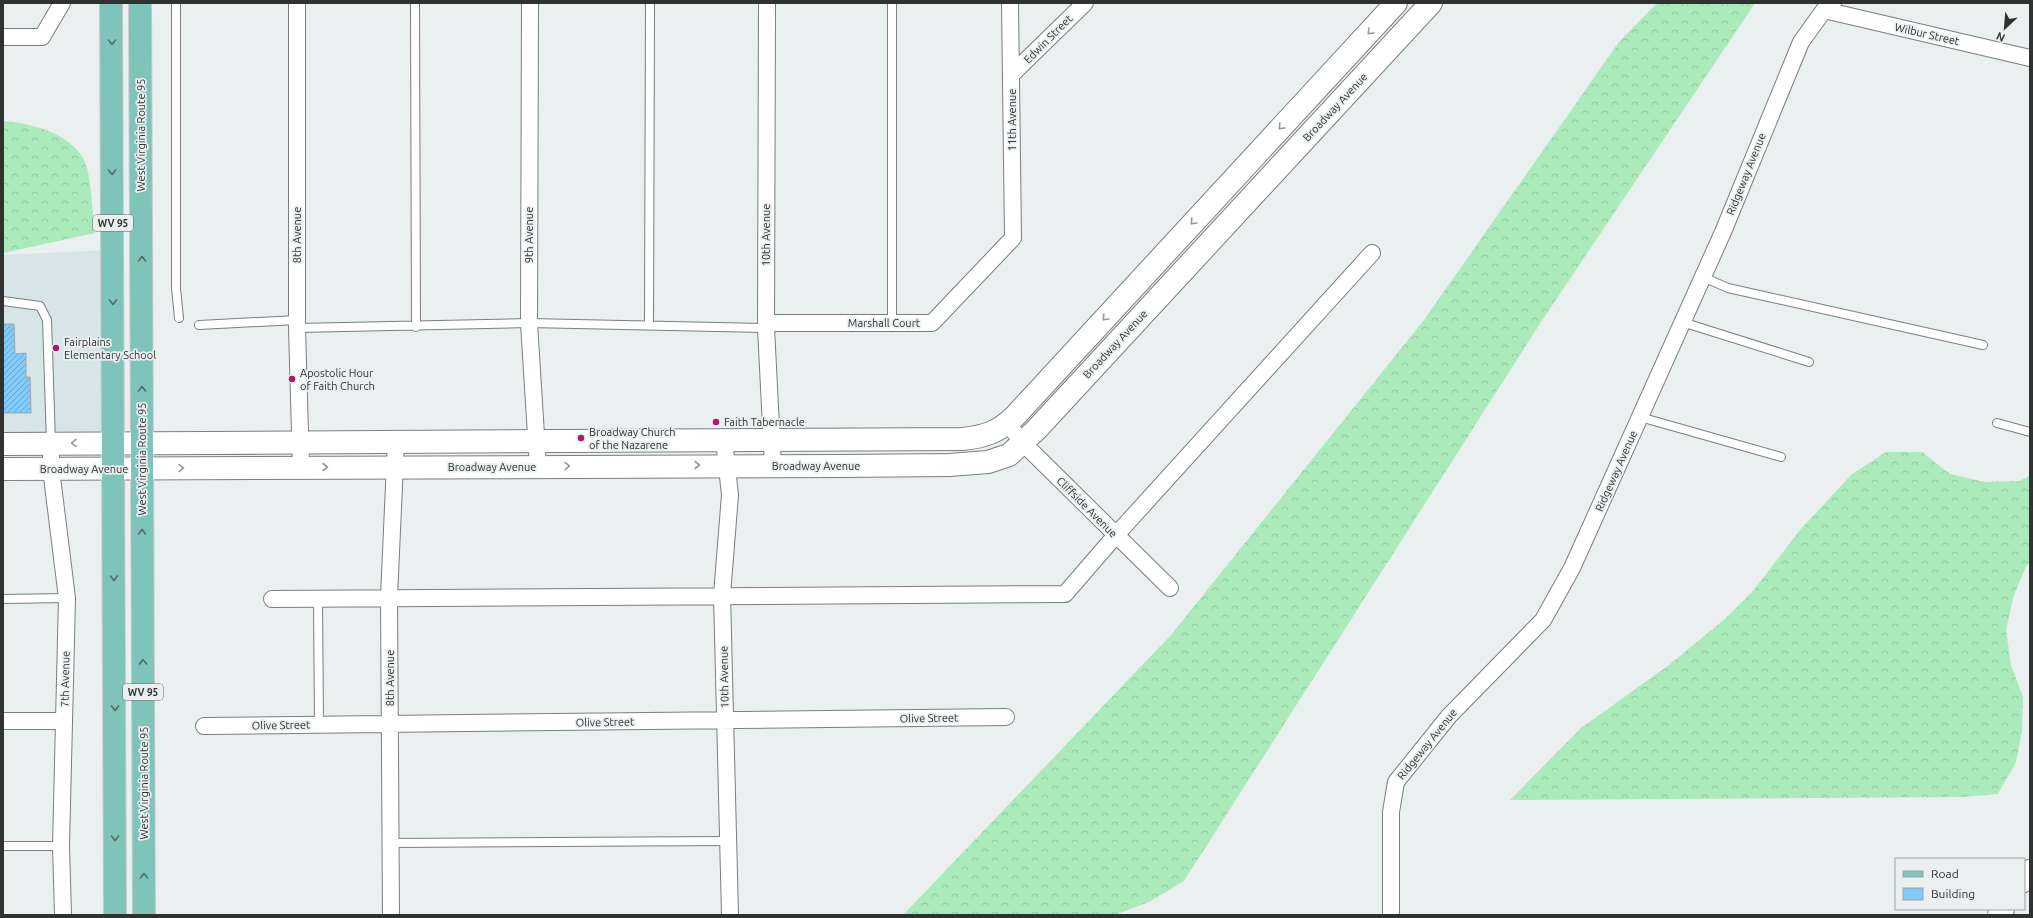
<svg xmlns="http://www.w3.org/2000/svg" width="2033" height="918" font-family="Ubuntu,sans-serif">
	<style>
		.built { fill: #d7e5e7 }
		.forest { fill: url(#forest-crowns) }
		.building { fill: url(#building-hatch); stroke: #a2a6a8 }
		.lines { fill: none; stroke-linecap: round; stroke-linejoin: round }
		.lane-casing { stroke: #7a7e7f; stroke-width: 10 }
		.street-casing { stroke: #7a7e7f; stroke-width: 18 }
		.secondary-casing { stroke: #7a7e7f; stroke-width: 24 }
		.primary-casing { stroke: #c9caca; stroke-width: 24 }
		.lane { stroke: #fff; stroke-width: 8 }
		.street { stroke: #fff; stroke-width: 16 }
		.secondary { stroke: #fff; stroke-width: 22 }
		.primary { stroke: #7fc4b9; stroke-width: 22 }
		.oneway { stroke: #989898 }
		.oneway2 { stroke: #506c68 }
		.poi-dot { fill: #a51d66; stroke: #eaeff0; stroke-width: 1.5 }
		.labels { text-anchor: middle; stroke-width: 3.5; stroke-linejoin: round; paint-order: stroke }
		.shield { fill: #eaeff0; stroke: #686b6b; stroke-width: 1 }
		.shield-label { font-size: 10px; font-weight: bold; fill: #303232 }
		.street-label { font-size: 11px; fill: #303232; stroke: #eaeff0 }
		.poi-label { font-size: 11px; fill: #303232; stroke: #eaeff0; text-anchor: start }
	</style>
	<defs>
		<pattern id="forest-crowns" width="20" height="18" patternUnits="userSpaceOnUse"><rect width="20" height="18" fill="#abeabb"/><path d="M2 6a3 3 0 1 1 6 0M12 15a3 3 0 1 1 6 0" fill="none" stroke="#93c9a1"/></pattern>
		<pattern id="building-hatch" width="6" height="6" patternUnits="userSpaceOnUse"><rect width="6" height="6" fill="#82cbfb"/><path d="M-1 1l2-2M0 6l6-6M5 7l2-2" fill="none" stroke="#6ba5cc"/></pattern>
	</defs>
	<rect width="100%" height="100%" fill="#eaeff0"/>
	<path class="built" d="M108,250L109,441H3V255Z"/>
	<path class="forest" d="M1657,3H1755L1541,322L1184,881L1149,902L1115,915H903L1171,635L1424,320L1619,42Z
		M3,121C33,123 78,135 87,168C92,188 92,212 95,233L3,253Z
		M1886,452H1922L1950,474L1985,482L2019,481L2030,476V562L2026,566L2013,598L2006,630L2011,665L2023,697L2022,731L2016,762L1998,794L1963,797L1510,800L1581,728L1669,665L1726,618L1753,591L1800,530L1852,474Z"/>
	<path class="building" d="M3,324H14L15,354L26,353V377H30L31,413H3Z"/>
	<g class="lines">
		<defs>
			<path id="lane" d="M176,3V288L179,318
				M415,3L416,327
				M1703,277L1728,288L1983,345
				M3,301L40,306L47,320L51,443
				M1682,322L1809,362
				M892,323V3
				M199,325L297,320
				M649,326L650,3
				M297,328L529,323L766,328
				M1640,417L1781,457
				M1997,423L2030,432
				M318,598L319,725
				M3,599L67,598
				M390,843L728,841
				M3,846H61"/>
			<path id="street" d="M297,3V328L301,467
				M530,3L529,323L538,467
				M767,3L766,328L773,466
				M1824,10L2030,58
				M3,37H42L62,3
				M1012,74L1085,3
				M766,323H932L1013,238L1010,3
				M1007,423L1023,443L1170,588
				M724,440L730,495L722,595L730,915
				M51,444V469L67,598L61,846L63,915
				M272,599L1065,594L1116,535L1372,253
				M3,721H64
				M204,726L1006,717
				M391,915L389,597L396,441
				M1391,915V812L1396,782L1449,716L1543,620L1572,568L1723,232L1801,42L1824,10L1833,3"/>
			<path id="secondary" d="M3,444L962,439C984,437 999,432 1015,416L1396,3
				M3,469L839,466L949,465L988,462L1009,455L1036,430L1431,3
				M2024,881L2030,871
				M1999,915L2003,909"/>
			<path id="primary" d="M111,3L115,915
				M140,3L144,915"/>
		</defs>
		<use href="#lane" class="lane-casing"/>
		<use href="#street" class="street-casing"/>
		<use href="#secondary" class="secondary-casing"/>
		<use href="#primary" class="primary-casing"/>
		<use href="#lane" class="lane"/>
		<use href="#street" class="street"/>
		<use href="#secondary" class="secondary"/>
		<use href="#primary" class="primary"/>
	</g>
	<defs><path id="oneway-chevron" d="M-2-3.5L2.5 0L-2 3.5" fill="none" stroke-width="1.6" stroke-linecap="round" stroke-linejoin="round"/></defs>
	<g class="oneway">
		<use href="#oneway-chevron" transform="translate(1370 32) rotate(133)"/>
		<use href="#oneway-chevron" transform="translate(1281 127) rotate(133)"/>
		<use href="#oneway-chevron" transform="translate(1193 222) rotate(133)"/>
		<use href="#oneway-chevron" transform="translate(1105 318) rotate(133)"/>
		<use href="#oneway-chevron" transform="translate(74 443) rotate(179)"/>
		<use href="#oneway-chevron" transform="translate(697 465)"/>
		<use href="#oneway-chevron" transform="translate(567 466) rotate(-1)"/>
		<use href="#oneway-chevron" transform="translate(325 467)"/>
		<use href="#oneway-chevron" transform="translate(181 468) rotate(-1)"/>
	</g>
	<g class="oneway2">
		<use href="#oneway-chevron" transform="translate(112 42) rotate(90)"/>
		<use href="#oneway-chevron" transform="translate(112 172) rotate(89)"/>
		<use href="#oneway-chevron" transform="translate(142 259) rotate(-90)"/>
		<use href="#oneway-chevron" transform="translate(113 302) rotate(90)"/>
		<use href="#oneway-chevron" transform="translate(142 389) rotate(-90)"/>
		<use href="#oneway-chevron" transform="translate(142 532) rotate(-90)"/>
		<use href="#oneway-chevron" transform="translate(114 578) rotate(89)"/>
		<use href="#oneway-chevron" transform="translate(143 662) rotate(-91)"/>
		<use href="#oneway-chevron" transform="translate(115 708) rotate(90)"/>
		<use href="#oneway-chevron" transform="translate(115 838) rotate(90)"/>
		<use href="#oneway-chevron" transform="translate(144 876) rotate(-90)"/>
	</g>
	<g class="poi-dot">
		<circle cx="56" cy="348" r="4"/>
		<circle cx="292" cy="379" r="4"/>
		<circle cx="716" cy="422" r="4"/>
		<circle cx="581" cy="438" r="4"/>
	</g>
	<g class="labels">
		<g class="shield">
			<rect x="93" y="215" width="40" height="16" rx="3"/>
			<rect x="123" y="684" width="40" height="16" rx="3"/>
		</g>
		<g class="shield-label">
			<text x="113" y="227">WV 95</text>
			<text x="143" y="696">WV 95</text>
		</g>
		<g class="street-label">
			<text transform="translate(1927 34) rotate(13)" y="4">Wilbur Street</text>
			<text transform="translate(1048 39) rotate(-45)" y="4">Edwin Street</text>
			<text transform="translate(1335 107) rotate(-47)" y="4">Broadway Avenue</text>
			<text transform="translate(1012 120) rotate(-90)" y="4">11th Avenue</text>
			<text transform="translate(141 135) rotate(-90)" y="4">West Virginia Route 95</text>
			<text transform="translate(1746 174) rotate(-68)" y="4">Ridgeway Avenue</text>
			<text transform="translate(297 235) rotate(-90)" y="4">8th Avenue</text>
			<text transform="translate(529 235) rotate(-90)" y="4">9th Avenue</text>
			<text transform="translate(766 235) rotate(-90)" y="4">10th Avenue</text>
			<text x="884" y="327">Marshall Court</text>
			<text transform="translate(1115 344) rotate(-47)" y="4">Broadway Avenue</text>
			<text transform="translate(142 459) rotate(-90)" y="4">West Virginia Route 95</text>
			<text x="816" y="470">Broadway Avenue</text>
			<text x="492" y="471">Broadway Avenue</text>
			<text x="84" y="473">Broadway Avenue</text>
			<text transform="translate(1616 471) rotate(-66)" y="4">Ridgeway Avenue</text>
			<text transform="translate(1087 507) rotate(45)" y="4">Cliffside Avenue</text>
			<text transform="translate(724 677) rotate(-91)" y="4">10th Avenue</text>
			<text transform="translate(390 678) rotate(-90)" y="4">8th Avenue</text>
			<text transform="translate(65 679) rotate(-89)" y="4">7th Avenue</text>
			<text transform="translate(929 718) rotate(-1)" y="4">Olive Street</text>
			<text transform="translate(605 722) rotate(-1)" y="4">Olive Street</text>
			<text transform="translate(281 725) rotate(-1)" y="4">Olive Street</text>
			<text transform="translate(1427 744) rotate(-51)" y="4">Ridgeway Avenue</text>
			<text transform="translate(144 783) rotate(-90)" y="4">West Virginia Route 95</text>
		</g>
		<g class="poi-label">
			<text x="64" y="346">Fairplains<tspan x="64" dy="13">Elementary School</tspan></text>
			<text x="300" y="377">Apostolic Hour<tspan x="300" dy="13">of Faith Church</tspan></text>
			<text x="724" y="426">Faith Tabernacle</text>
			<text x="589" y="436">Broadway Church<tspan x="589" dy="13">of the Nazarene</tspan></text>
		</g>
	</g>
	<rect width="2033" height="918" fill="none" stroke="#303232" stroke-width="8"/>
	<rect x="1895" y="858" width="130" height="52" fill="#eaeff0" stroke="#a0a3a4"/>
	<rect x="1903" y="871" width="20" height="6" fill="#7fc4b9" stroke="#a0a3a4"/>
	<text x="1931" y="878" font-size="12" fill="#303232">Road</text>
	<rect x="1903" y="888" width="20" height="12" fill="#82cbfb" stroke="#a0a3a4"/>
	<text x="1931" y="898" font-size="12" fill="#303232">Building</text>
	<g transform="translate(2005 28) rotate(206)" stroke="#eaeff0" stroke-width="3" paint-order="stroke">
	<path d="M0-3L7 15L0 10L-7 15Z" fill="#303232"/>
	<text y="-6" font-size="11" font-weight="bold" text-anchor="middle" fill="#303232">N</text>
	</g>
</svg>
